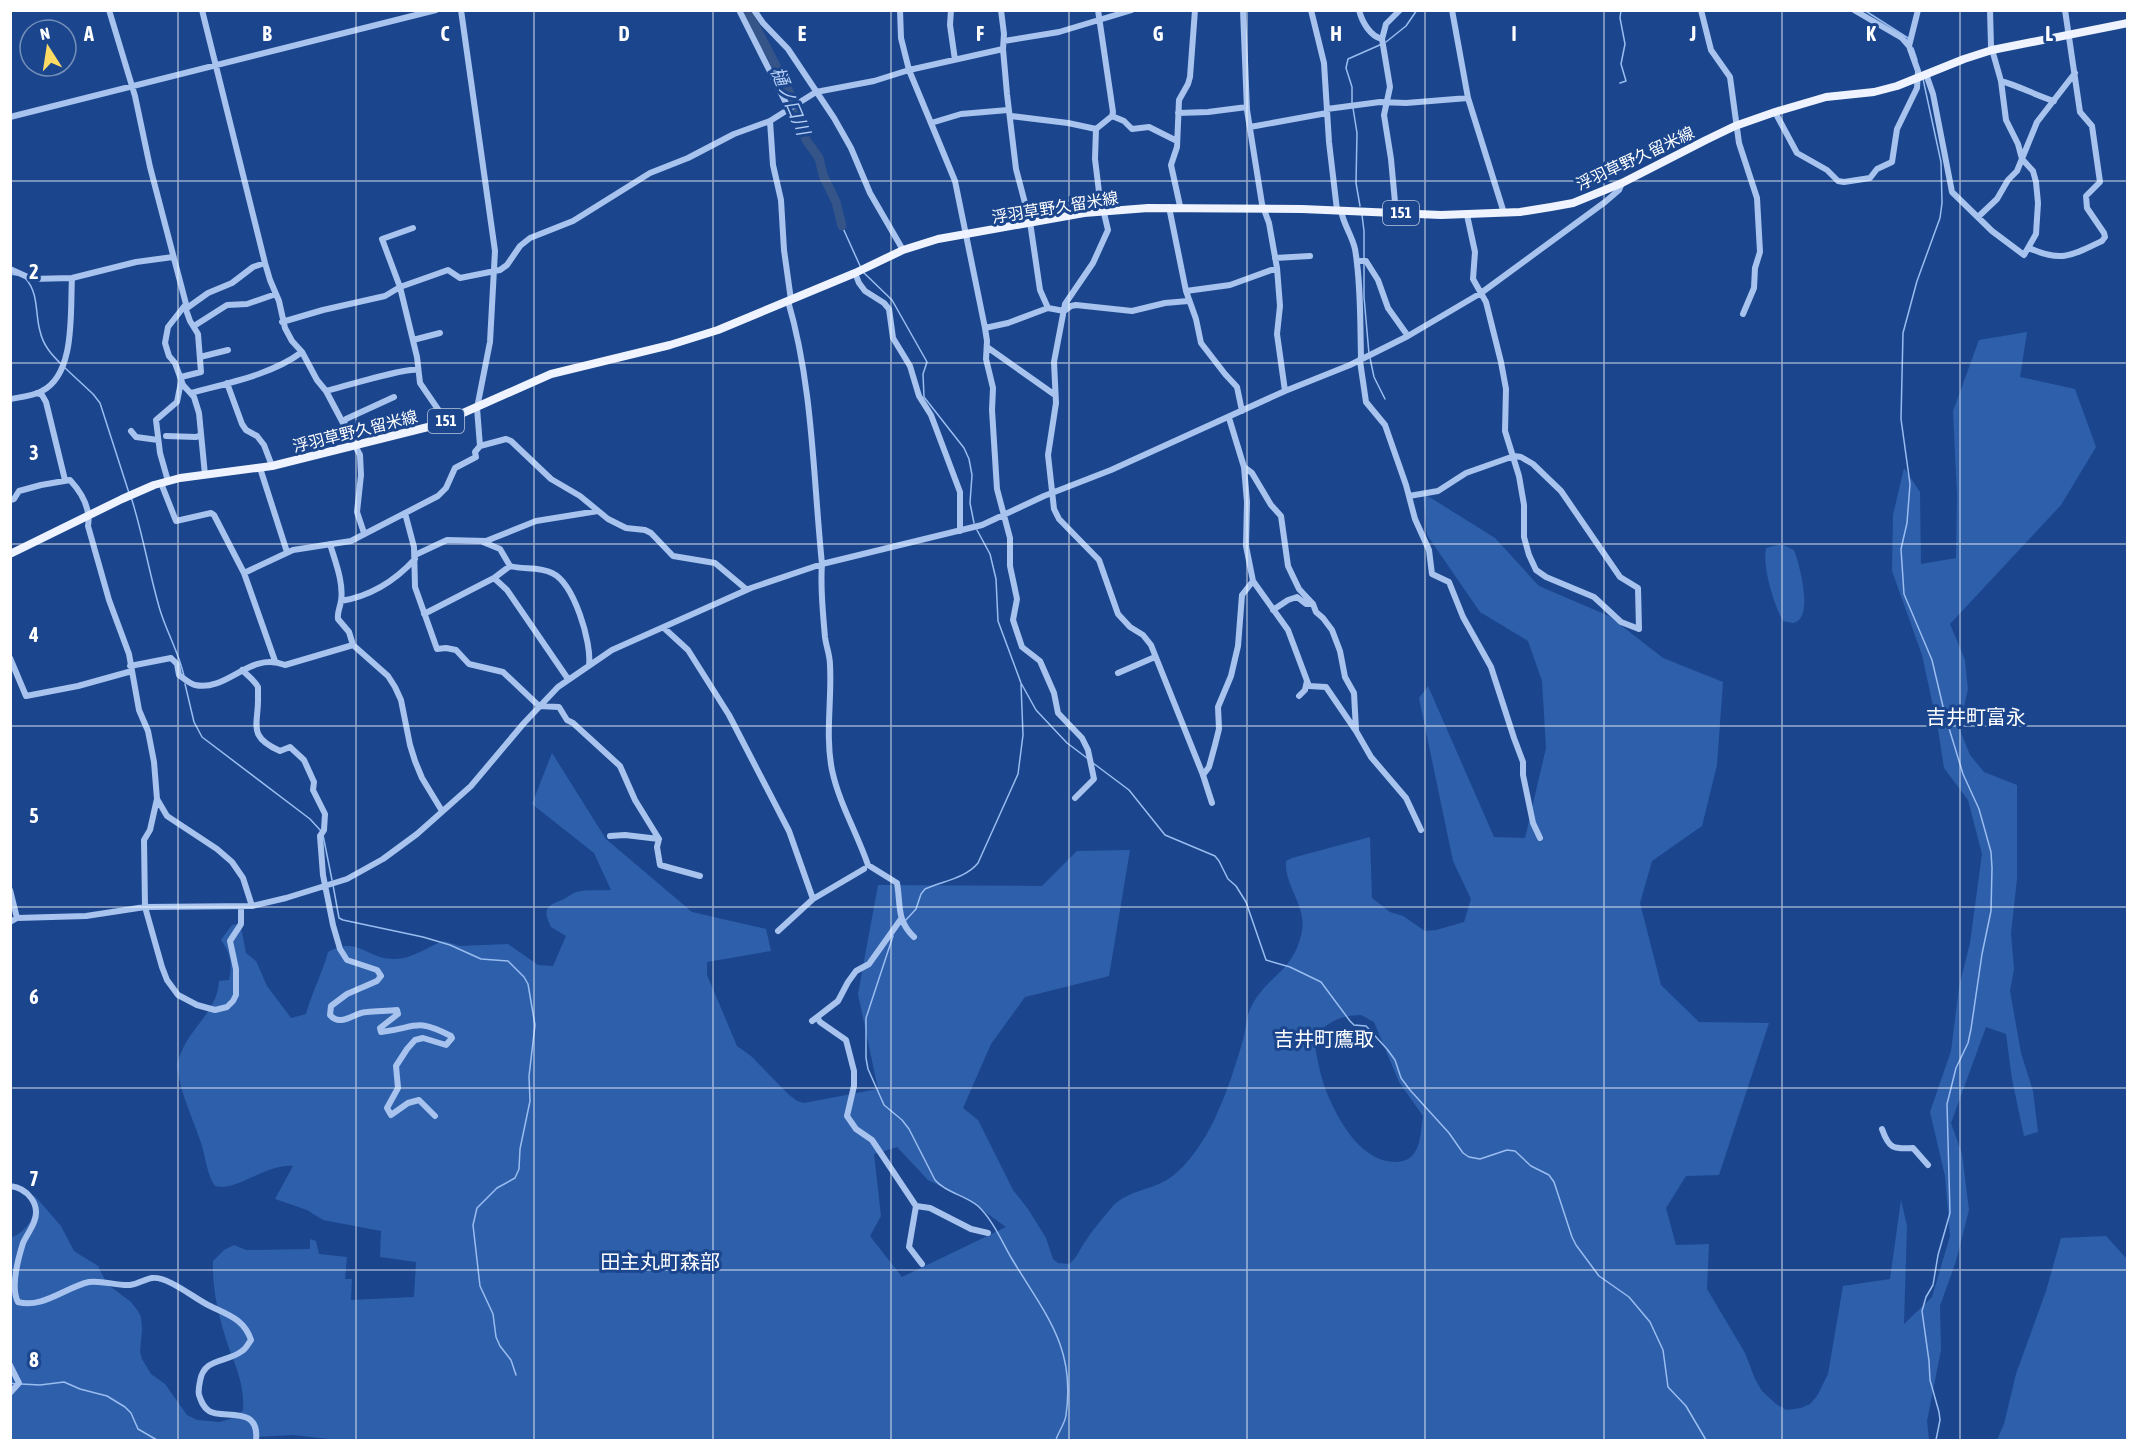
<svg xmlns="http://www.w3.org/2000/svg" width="2138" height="1451" font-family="'Asap Condensed','Noto Sans JP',sans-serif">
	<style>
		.green { fill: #2e5fab; fill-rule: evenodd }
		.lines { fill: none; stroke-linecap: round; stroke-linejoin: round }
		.stream { stroke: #9abdf0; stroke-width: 1.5 }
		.river { stroke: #355589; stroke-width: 9 }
		.minor { stroke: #a7c3ee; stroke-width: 6 }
		.major { stroke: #eef3ff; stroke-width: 8 }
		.grid { fill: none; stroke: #fff; stroke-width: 1.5; stroke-opacity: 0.55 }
		.labels { text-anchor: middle; stroke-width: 6; stroke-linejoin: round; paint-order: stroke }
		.shield { fill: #1b468d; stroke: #bbc8dd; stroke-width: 1.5 }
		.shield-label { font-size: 15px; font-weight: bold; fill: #fff }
		.street-label { font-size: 16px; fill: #fff; stroke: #1b468d }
		.water-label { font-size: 18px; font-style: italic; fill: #b3cdf5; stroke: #1b468d }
		.quarter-label { font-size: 20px; fill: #fff; stroke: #1b468d }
		.grid-label { font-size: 20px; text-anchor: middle; font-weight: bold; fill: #fff; stroke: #1b468d; stroke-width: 6; stroke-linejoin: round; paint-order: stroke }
	</style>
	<rect width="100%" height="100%" fill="#1b468d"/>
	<path class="green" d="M2027,332L2020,377L2075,389L2096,447L2061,505L1950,624L1965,660L1968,689L1959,728L1970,755L1984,772L2017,785V879L2011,933L2014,969L2010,991L2021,1053L2033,1091L2038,1132L2024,1136L2012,1079L2006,1034L1986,1027L1951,1123L1962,1154L1969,1210L1956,1261L1940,1306L1941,1350L1927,1421L1929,1440H338L293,1435L255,1437V1440H11V1238C28,1230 38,1215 34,1195L61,1226L74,1251L98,1266L107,1284L131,1302L138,1311L141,1317L142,1330L140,1352L142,1359L151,1374L165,1384L187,1415L197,1420L220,1422L236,1417L243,1410C245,1383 234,1364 226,1339C218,1314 212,1287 213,1261L224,1250L234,1245L246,1250L310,1249V1239L316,1241L319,1254L347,1257L345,1279H352L351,1300L414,1297L416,1262L380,1257L381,1231L323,1220L307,1210L275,1199L293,1166C267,1163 236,1192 215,1186C207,1174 206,1160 202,1146C194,1120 180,1094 177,1066C177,1062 179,1057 181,1053C191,1027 218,1010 219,981L229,980C233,965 230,952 221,940L232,925L238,924L241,927L246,953L256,961L267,986L291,1018L306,1014C312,992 322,974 328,952C358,935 367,960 395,959C413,959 428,946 444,941L460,946L508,944L538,965L553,966L566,936L551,927C542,909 546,906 564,899C568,897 572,893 577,892C587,889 601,891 611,890L594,853L532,804L552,753L606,839L692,912L766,929L771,951L707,962V975L737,1046L751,1056L788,1094L797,1101L804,1103L878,1089L858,994L878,885L1042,886L1077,851L1130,850L1109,976L1025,997L991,1044L963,1108L978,1120L1013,1190L1028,1209L1046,1238L1053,1259L1058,1263L1069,1264C1078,1257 1080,1248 1087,1239C1094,1228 1104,1217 1112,1207C1126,1192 1144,1191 1161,1183C1186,1172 1209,1134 1219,1109C1229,1087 1236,1063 1243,1040C1246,1029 1246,1016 1252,1005C1268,975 1294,972 1302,931C1307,907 1284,885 1286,861L1292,858L1370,837L1372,898L1390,912L1403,916L1425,931L1436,930L1464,922L1471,899L1453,861L1419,698L1428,686L1494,837L1525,838L1546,748L1542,681L1528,641L1480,612L1427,535L1423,493L1495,538L1539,586L1609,616L1663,658L1723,682L1717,765L1702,826L1652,861L1640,903L1661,985L1699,1022L1769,1023L1719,1175L1686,1176L1666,1208L1676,1245L1709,1244L1707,1289L1745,1353L1755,1379L1762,1391L1776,1404L1786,1410L1801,1408L1810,1404L1817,1396L1828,1374L1843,1286L1890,1279L1901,1200L1907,1226L1904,1324L1932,1297L1950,1236L1945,1176L1930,1112L1951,1051L1959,987L1970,943L1982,854L1968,800L1944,768L1938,729L1922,655L1892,571L1893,515L1904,468L1920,492L1921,564L1956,558L1957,495L1953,411L1979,340ZM1361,1015L1374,1022L1399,1082L1423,1116C1421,1127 1421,1143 1415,1152C1411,1159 1403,1162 1395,1162C1363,1162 1341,1125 1329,1098C1321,1080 1317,1059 1314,1040C1324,1022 1342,1015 1361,1015ZM897,1147L928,1180L967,1199L1006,1227L902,1277L870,1236L881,1216L874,1154Z
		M1781,544L1794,550C1799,563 1815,620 1793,623C1792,623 1784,621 1783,621C1774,605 1762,566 1766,548Z
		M2106,1236L2127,1259V1440H1997L2004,1424L2016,1374L2046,1291L2061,1238Z"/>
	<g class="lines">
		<path class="stream" d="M1864,10L1908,38
			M1386,42L1406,26L1417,10
			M1913,48L1917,60
			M1923,79L1941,162L1942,203L1940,218L1917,281L1903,333L1901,419L1910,484L1907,523L1901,549L1904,594L1932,660L1945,715L1963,774L1979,809L1991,852L1992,868L1991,911L1982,954L1971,1029L1968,1043L1956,1068L1947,1104L1950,1213L1938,1255L1933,1285L1926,1297L1922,1311L1929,1361L1930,1380L1939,1412L1940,1420L1936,1440
			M1620,83L1626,81L1621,64L1625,44L1620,18L1621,10
			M1352,103V87L1346,68L1348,59L1382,44
			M1353,108L1357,133L1356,183L1360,206
			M1362,215L1364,231V258
			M842,226L861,268
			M1364,263V297L1369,354
			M863,272L892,300L927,362L923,374L924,397L964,448L969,459L972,475L970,503L974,523
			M10,274L17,275
			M26,279C39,294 35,314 40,331C43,345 51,354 61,364
			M1370,358L1374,377L1385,399
			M64,367L93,394L100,403L129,493
			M131,497C143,534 149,573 160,610C167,633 179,653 184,676
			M977,530L990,554L996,579L998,621L1021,683L1036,710L1067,743L1087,758
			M185,684L194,722L202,737L310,819L321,831
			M1093,763L1129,790L1165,835L1215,856L1219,861L1228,879L1236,886L1246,902L1266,960L1290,967L1321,982L1350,1021L1354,1025L1366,1026L1387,1049L1395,1060L1401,1078L1410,1090L1449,1133L1463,1153L1469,1157L1480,1159L1507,1150L1515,1151L1531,1166L1549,1175L1554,1182L1572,1237L1576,1245L1599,1276L1629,1297L1650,1322L1663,1350L1668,1387L1686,1406L1706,1440
			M323,835L332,880
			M333,885L339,918L343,920L423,937L450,945L481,959L508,961L524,977L528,984L535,1025L529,1076L530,1101L520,1149L519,1169L515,1178L497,1188L477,1208L473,1225L480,1286L493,1314L496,1337L500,1346L511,1360L516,1375
			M905,921L916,909L921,894L925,889C943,881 966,878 978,863L1018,774L1023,735L1021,684
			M893,936L866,1018V1058L868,1069L884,1105L902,1120L909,1129L935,1180C946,1193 965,1195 978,1206C993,1220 1002,1242 1012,1259C1045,1314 1076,1347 1066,1415C1065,1424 1058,1432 1056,1440
			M10,1383L16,1384
			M21,1384L40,1385L64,1382L80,1389L107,1396L125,1407L131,1413L138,1429L157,1440"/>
		<path class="river" d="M747,10L785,83L798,111L806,140L819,158L823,175L836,202L842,226"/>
		<path class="minor" d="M109,10L135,96L150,167L186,304L168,327L165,343L169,356L175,363L183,385L194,397L199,413L205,475
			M202,10L265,263L270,280L279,301L285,328L292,341L302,352L317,380L326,391L360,455L361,475L357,512L364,533
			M754,10L763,23L788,49L834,118L851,148L870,193L903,250
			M900,10L901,38L909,70L955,181L985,328L987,341L986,359L993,388L992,410L997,489L1010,538V566L1017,599L1013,620L1022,647L1040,661L1054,693L1058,713L1082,738L1088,750L1094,779L1075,798
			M951,10L950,25L955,60
			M1001,10L1004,34L1003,49L1007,94L1016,169L1030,222L1040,290L1048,308L1064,311L1071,306L1076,305L1132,311L1165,303L1188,301
			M1098,10L1113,112L1112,116L1096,129L1095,159L1099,192L1108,230L1093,263L1065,304L1054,362L1056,403L1048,455L1054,509L1059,519L1099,560L1118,614L1130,627L1143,635L1151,645L1203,775L1212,803
			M1243,10L1247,110L1262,204L1269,223L1277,268L1280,306L1277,334L1285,391
			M1311,10L1324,63L1329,142L1337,210
			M1359,10C1362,22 1370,36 1382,39
			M1452,10L1468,98L1504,213
			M1701,10L1711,50L1730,77L1739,143L1757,198L1760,252L1755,268L1754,288L1743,314
			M1004,41L1059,32L1132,10
			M1909,46L1918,10
			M1926,74L1933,94L1952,192L1992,231L2024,255L2036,234L2038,203L2036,182L2033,171L2022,159L2018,144L2006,120L2001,81L1991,46L1990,10
			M2001,81C2019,86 2035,95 2054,101
			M789,109L816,92L874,81L909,70L1003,49
			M1327,109L1380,102L1406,103L1468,98
			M1775,112L1797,153L1827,170L1838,181L1844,182L1870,178L1877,169L1892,162L1897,129L1917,88L1918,71L1909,46L1902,38L1854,10
			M1178,113L1208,112L1247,107
			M1011,116L1068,123L1096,129
			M1112,116L1124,121L1132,129L1149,127L1177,141
			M10,117L436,10
			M770,121L773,165L781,200L784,250L791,300
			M931,123L961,114L1008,110
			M1250,127L1327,113
			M1180,206L1171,165L1177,147L1179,100L1188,84L1190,77L1195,10
			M1169,207L1186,291L1196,319L1201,343L1225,374L1237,387L1242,411
			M1341,210C1343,224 1352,235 1355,249C1361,284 1360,321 1361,356L1360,361L1366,402L1385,425L1406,485L1415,519L1429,550L1432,574L1449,582L1463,617L1491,667L1514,738L1523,762V775L1533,823L1540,838
			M1396,213L1391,159L1384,115L1390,87L1382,39L1386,24L1400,10
			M1978,217L1997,199L2008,180L2017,171L2037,122L2075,73
			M413,228L382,239L400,287L417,357L420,383L446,421
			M2029,248C2061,263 2073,255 2102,241L2105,237L2104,233L2087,208L2086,196L2100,182L2092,126L2080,112L2065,10
			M1275,258L1310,256
			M1357,261H1366L1378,280L1388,308L1408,336
			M10,269L32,279L72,278L136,262L173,257
			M855,273L859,283L865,291L884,303L889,309L893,338L910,366L919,396L931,415L960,492V531
			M1186,291L1230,285L1277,268
			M788,301C813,386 813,476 822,564C820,588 823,613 825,637C826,646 830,655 830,665C832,700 825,735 832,770C839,803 857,833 868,865L897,883C901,905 896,920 914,937
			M282,322L323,310L385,296L400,287L448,270L460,278L500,270L507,265L520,246L530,238L573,221L650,173L688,158L734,134L770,121L789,109L739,10
			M194,326L227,305L247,304L276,294
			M985,328L1008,323L1048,308
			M413,340L440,333
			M987,347L1055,395
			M200,357L228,350
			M181,377L201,372L198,334L190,321L185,307L187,308L208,293L232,283L253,267L265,263
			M227,383L242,424L246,430L257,436L264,445L272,466
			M326,391C342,387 407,367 418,370
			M37,393L42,395L46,402L65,480
			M191,393C228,383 271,375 302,352
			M10,399C21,397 33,396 42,391C76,374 70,311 72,278
			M1229,418L1244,467L1247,502L1246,546L1253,581L1288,630L1309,686L1326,687L1356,731L1371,757L1406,798L1421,830
			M344,423L346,419L394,397
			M131,431L136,437L158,440
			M166,436L196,437L201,435
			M480,446L506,439L511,441L551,479L580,496L608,519L626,528L645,530L651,533L673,556L715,563L746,589
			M1244,467L1252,473L1271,505L1281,516L1288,566L1299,589L1313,604L1316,612L1323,618L1332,630L1340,651L1345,677L1354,693L1356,730
			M260,468L287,552
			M168,481L160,453L156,420L177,402L181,382
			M161,483L176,521L211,513L214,515L244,573L275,661
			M1409,496L1438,491L1466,473L1514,456L1521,457L1533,464L1561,491L1620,577L1638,588L1639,629L1621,622L1594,597L1546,577L1536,570L1529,555L1524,537V505L1519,476L1505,431L1506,389L1501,362L1486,302L1473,279L1475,252L1467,215
			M10,500L14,499L19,491L41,485L70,480C82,493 91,508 88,526L109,600L129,654L139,710L148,731L154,762L157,799L150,830L144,840L145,907L162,967L167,980L178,995L197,1005L215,1010L227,1007L233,1001L236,995V969L230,941L241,924V907
			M405,513L414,547L415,587L437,649L446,648L456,650L469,664L503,672L539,706L559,707L567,720L573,723L620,766L635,800L659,839
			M483,542L500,549L510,566C523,570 539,566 552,573C574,583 592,643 589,665
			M330,544C335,561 344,583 341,601C340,608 337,612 338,619L349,632L353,645L388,676L395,687L401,700L410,745L415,761L422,778L442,811
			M415,555L447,540L486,541L536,521L598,511
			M244,573L293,550L351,541L438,496L446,488L455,468L476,457L475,452L480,446L477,408L490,342L495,251L461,10
			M494,578L507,590L568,679
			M341,601C371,596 394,582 415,559
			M1273,610L1288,600L1297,597L1306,604H1313
			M424,614L494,578L510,566
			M664,628L688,650L729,715L789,831L813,899
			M10,658L26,696L78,686L132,671
			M130,666L171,658L177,664L179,675C183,678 190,684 195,685C228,692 249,651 285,665L353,645
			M242,670C247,675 255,681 258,687C258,688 258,696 258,697C259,724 246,736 280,751L290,747L304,760L314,782L313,790L325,814L324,830L320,836L323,875L333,925L340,949L347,960L377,970L381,976L377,981L347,994L331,1006L330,1015C341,1028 354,1012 367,1012C377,1011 387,1011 397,1010L398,1014L380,1028L381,1032C417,1028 414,1017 451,1036L452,1038L446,1045L423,1038L415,1040L407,1049L396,1066L398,1088L387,1108L391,1115L408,1103L419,1100L435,1116
			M1118,673L1155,657
			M1299,696L1305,690L1307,681
			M1203,775L1209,767L1215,745L1219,729L1218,707L1231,676L1238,646L1242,595L1253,581
			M157,799L167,816L217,849L232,862L243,878L252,906
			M610,836L625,835L659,839L657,847L660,865L700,876
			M10,890L17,918
			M10,922L17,918L86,916L145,907L252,906L286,898L347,879L383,859L417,834L471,786L524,723L558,687L612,650L751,588L822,564L982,525L1044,496L1111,470L1285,391L1350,365L1408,336L1481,293L1605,202L1619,190L1622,183
			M778,931L813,899L864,869
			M817,1017L820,1022L846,1040L854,1071V1086L847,1116L856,1129L872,1140L916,1206L930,1208L971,1229L988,1233
			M812,1021L838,1001L848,982L856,971L869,964L901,919
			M1882,1129C1889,1149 1893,1149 1913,1148L1928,1165
			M10,1186C28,1188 41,1205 34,1222C31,1230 26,1236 23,1243C18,1259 10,1287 18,1302C42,1309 66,1287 89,1282C102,1280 117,1286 130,1285C138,1284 145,1279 152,1278C168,1276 195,1299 210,1306C228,1315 244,1319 251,1340C248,1344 246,1349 242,1351C227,1363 204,1357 200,1381C199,1386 198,1391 199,1395C201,1401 203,1407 209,1411C222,1420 260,1404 256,1440
			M916,1206L909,1247L922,1264
			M10,1365L19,1383L10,1393"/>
		<path class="major" d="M10,554L122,499L154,485L180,478L272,466L436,425L551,374L670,345L718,330L855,273L903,250L938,239L1084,213L1148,208L1302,209L1441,215L1520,212L1551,207L1573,203L1622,183L1706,140L1735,126L1775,112L1826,97L1874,92L1897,86L1964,59L1992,50L2128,23"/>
	</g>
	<path class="grid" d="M178,10V1440M356,10V1440M534,10V1440M713,10V1440M891,10V1440M1069,10V1440M1247,10V1440M1425,10V1440M1604,10V1440M1782,10V1440M1960,10V1440M10,181H2128M10,363H2128M10,544H2128M10,726H2128M10,907H2128M10,1088H2128M10,1270H2128"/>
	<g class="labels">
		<g class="shield">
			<rect x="1383" y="201" width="36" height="24" rx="4.5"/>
			<rect x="428" y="409" width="36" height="24" rx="4.5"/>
		</g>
		<g class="shield-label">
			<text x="1401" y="218">151</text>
			<text x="446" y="426">151</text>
		</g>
		<g class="street-label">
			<text transform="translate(1635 158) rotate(-25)" y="6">浮羽草野久留米線</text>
			<text transform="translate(1055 207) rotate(-9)" y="6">浮羽草野久留米線</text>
			<text transform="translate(355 431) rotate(-14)" y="6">浮羽草野久留米線</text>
		</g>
		<g class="water-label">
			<text transform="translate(790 101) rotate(67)" y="6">樋ノ口川</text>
		</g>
		<g class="quarter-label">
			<text x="1976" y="724">吉井町富永</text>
			<text x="1324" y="1046">吉井町鷹取</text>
			<text x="660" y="1269">田主丸町森部</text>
		</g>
	</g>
	<g class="grid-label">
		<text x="89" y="41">A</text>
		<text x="267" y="41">B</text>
		<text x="445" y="41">C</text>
		<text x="624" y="41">D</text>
		<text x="802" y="41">E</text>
		<text x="980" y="41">F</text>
		<text x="1158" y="41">G</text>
		<text x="1336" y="41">H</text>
		<text x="1514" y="41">I</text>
		<text x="1693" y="41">J</text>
		<text x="1871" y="41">K</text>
		<text x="2049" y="41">L</text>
		<text x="34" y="279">2</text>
		<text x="34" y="460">3</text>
		<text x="34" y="642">4</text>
		<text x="34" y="823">5</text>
		<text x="34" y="1004">6</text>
		<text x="34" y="1186">7</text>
		<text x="34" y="1367">8</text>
	</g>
	<rect width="2138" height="1451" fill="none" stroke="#ffffff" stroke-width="24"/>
	<g transform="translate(48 48) rotate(348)"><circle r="28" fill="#1b468d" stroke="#7690bb" stroke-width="1.5"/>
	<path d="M0-4.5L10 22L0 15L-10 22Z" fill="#ffdb64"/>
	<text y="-9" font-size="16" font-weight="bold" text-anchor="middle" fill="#ffffff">N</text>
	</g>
</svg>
